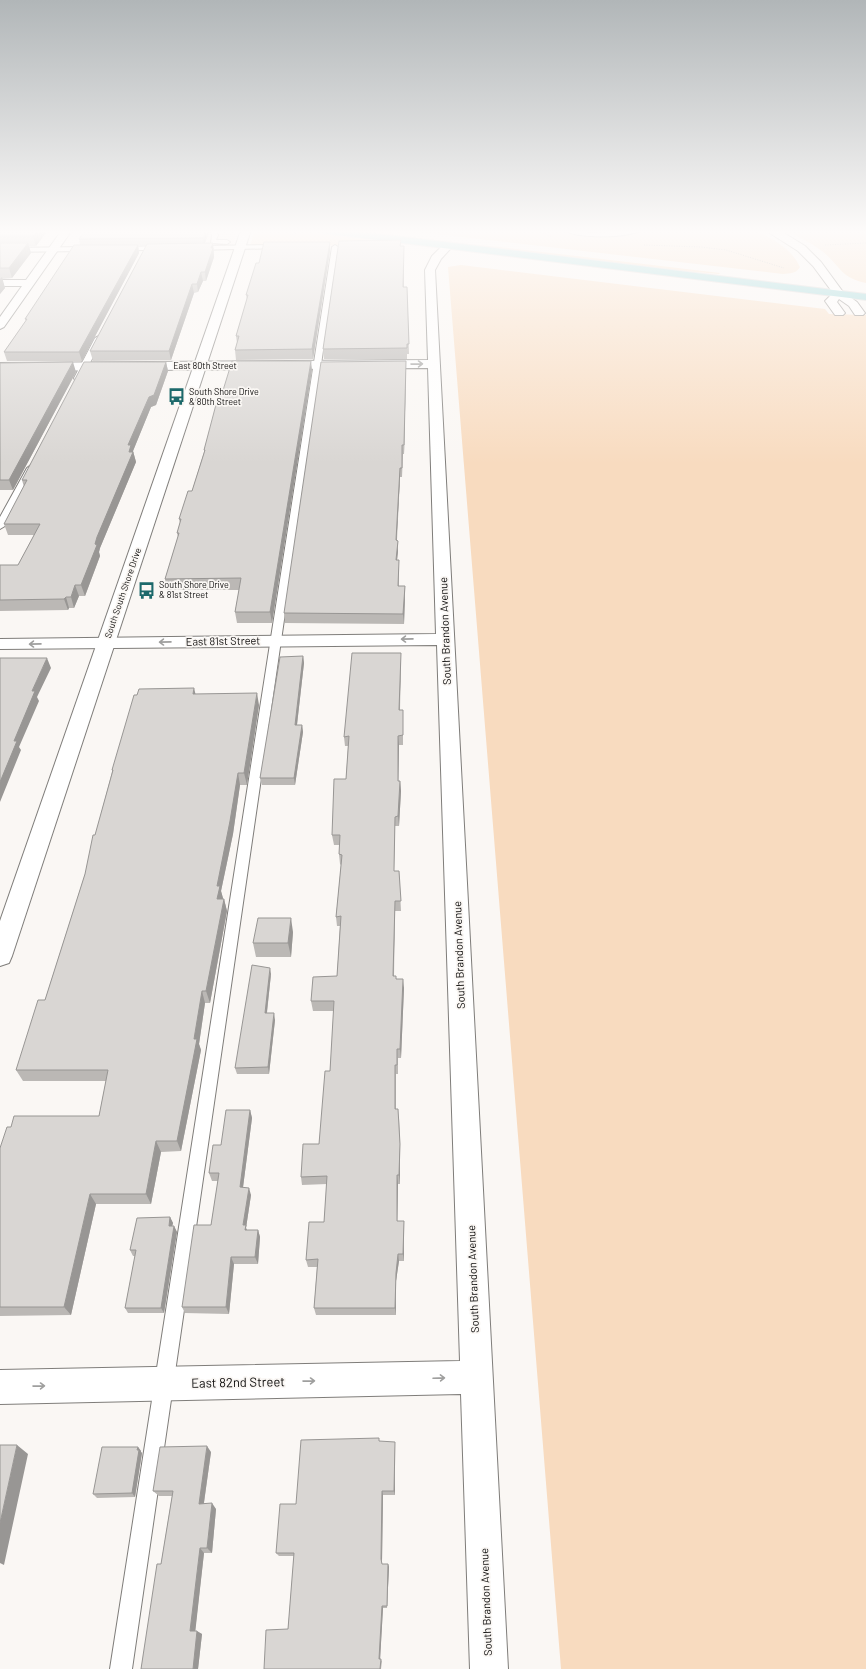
<svg xmlns="http://www.w3.org/2000/svg" width="866" height="1669" font-family="Barlow,sans-serif">
	<style>
		.built { fill: #f2e9e1 }
		.green { fill: #f8dbbf }
		.lines { fill: none; stroke-linecap: round; stroke-linejoin: round }
		.service-casing { stroke: #7f7d7a; stroke-width: 2 }
		.minor-casing { stroke: #7f7d7a; stroke-width: 2 }
		.tertiary-casing { stroke: #7f7d7a; stroke-width: 2 }
		.primary-casing { stroke: #d4d4d3; stroke-width: 2 }
		.path { stroke: #a2a09e; stroke-width: 1; stroke-dasharray: 1 1.5; stroke-linecap: butt }
		.service { fill: #fff; fill-rule: evenodd }
		.minor { fill: #fff; fill-rule: evenodd }
		.tertiary { fill: #fff; fill-rule: evenodd }
		.primary { fill: #8ad0d2; fill-rule: evenodd }
		.wall { fill: #bbb8b5 }
		.shaded-wall { fill: #989694 }
		.building { fill: #d9d6d3; stroke: #989694 }
		.oneway { stroke: #9f9f9e }
		.labels { text-anchor: middle; stroke-width: 3.5; stroke-linejoin: round; paint-order: stroke }
		.far-street-label { font-size: 9px; fill: #0f0e0d; stroke: #faf7f4 }
		.far-poi-label { font-size: 9px; fill: #0f0e0d; stroke: #faf7f4; text-anchor: start }
		.street-label { font-size: 11px; fill: #0f0e0d; stroke: #faf7f4 }
		.near-street-label { font-size: 13px; fill: #0f0e0d; stroke: #faf7f4 }
	</style>
	<rect width="100%" height="100%" fill="#faf7f4"/>
	<path class="built" d="M174,230H234L235,238L232,248H165Z"/>
	<path class="green" d="M255,230H297L403,245L250,246Z
		M401,230H754C773,239 791,248 800,267C796,274 790,273 783,274Z
		M784,230H866V283C839,277 841,266 822,251C810,242 797,236 784,230Z
		M453,243L500,247L720,273L719,274L625,266Z
		M461,265L825,309L829,314L866,315V1669H561L448,267Z"/>
	<g class="lines">
		<defs>
			<path id="service" d="M210,230H216L218,235L216,240H227L230,242L227,244L211,243L212,235Z
				M563,230L593,233L642,230C627,238 578,239 563,230Z
				M280,245L283,247L282,248L196,250L193,248L196,246Z
				M335,245L338,247L132,1669H110L332,247Z
				M162,246L165,248L164,249L122,251L119,249L122,247Z
				M0,248L88,247L91,249L88,251L0,252Z
				M99,336L103,338L82,378L81,380H75L74,378L95,338Z
				M31,465L35,468L5,526L0,529V517L27,468Z"/>
			<path id="minor" d="M62,230H72L4,327L0,329V317L22,286H0V280H26Z
				M765,230H779L805,246L821,262L843,292L857,302L865,313L863,315H855L849,306L839,299L837,302L845,313L843,315H835L825,301L833,293L813,266L798,251Z
				M447,244L452,247L441,259L435,270L508,1669H470L461,1394L0,1404V1370L460,1361L437,645L0,649V639L436,634L428,368L0,371V363L428,360L425,270L432,256L443,245Z"/>
			<path id="tertiary" d="M241,230H251L12,956L9,963L0,966V921Z"/>
			<path id="primary" d="M316,230H348L866,294V300L321,233Z"/>
		</defs>
		<use href="#service" class="service-casing"/>
		<use href="#minor" class="minor-casing"/>
		<use href="#tertiary" class="tertiary-casing"/>
		<use href="#primary" class="primary-casing"/>
		<path class="path" d="M536,230L552,237
			M290,234H297
			M644,245L701,247L726,250L784,268
			M825,245L866,243"/>
		<use href="#service" class="service"/>
		<use href="#minor" class="minor"/>
		<use href="#tertiary" class="tertiary"/>
		<use href="#primary" class="primary"/>
	</g>
	<path class="wall" d="M0,230H48L36,246H29L31,253L12,278L2,279L5,288L0,294Z
		M209,230V232L205,243H213L214,257L206,281H203L198,292L194,293L171,360L93,361L90,351L147,245H138L139,253L82,361H7L4,352L26,321L25,319L80,245L79,239Z
		M401,240V246H404V287H407L409,354H407V359H324L323,349Z
		M330,242V251L313,359L236,360L235,350L237,343L236,336L247,300L246,295L259,263Z
		M166,362L168,371L156,405L151,407L133,451L136,462L100,548L99,552L100,556L85,596H79L74,608H69L68,610L0,611V565H18L34,535H8L4,524L24,487L22,480Z
		M0,363L76,372L13,490H0Z
		M312,370L272,623H237L235,612L239,590H167L165,579L178,537L177,533L180,523L179,519L192,491L204,452V450L221,397Z
		M406,370L404,454H403L402,477H400L397,540L398,541V551L397,560L399,570V586H405V596L404,624L285,623L284,613Z
		M303,656L304,663L297,725H302L303,732L295,785H262L260,778Z
		M401,662L400,710H403V745H399L398,781H400L401,791L399,826H395L394,871H399L401,911H395L394,976L404,988L401,1058H398V1074H396V1109L400,1152V1184H398L397,1221H404V1261H399L396,1281V1315H316L314,1308L317,1267H308L306,1260L324,1222L327,1184L302,1185L301,1177L319,1144L330,1071L334,1011H313L311,1001L337,976L340,926H337L336,917L341,865L340,864L339,854L340,845H334L332,835L346,779L348,746H345L344,737Z
		M196,694L259,705L247,785H240L233,834L221,891L223,899H224L227,911L210,1003H205L199,1044L201,1050L181,1151L161,1152L151,1204H96L71,1315L0,1316V1148L11,1127L99,1116L106,1081H23L16,1070L45,1000L85,874L112,772V770Z
		M293,932L291,957H256L253,943Z
		M271,974L267,1013L275,1020L269,1074H237L235,1068Z
		M250,1110L252,1118L243,1187L251,1195L246,1228L247,1230H258L260,1237L258,1264H234L229,1314L185,1313L182,1307L211,1225L218,1181H212L209,1173L221,1145Z
		M170,1217L173,1223L172,1226H174L177,1232L164,1313H128L125,1308L135,1256H133L130,1250Z
		M379,1438V1441L395,1447V1495H383L382,1562V1564H388L389,1567L387,1608H383L380,1659L382,1661L381,1669H264L288,1629L294,1556H279L276,1553L296,1504Z
		M138,1447L141,1451V1452L142,1453L135,1497L97,1498L93,1494Z
		M211,1452L204,1503L216,1509L212,1553H204L195,1631L202,1634L198,1669H141L161,1564L172,1496H159L153,1491Z"/>
	<path class="shaded-wall" d="M38,230H48L36,246L33,236Z
		M206,230H209V232L204,245L203,238Z
		M330,242V251L313,359L312,349Z
		M28,243L31,253L12,278L9,268Z
		M213,243L214,257L206,281L205,272Z
		M138,245L139,253L82,361L79,352Z
		M201,272L203,281L198,292L197,284Z
		M2,277L5,288L0,294V279Z
		M192,284L194,293L171,360L169,351Z
		M311,361L312,370L272,623L270,612Z
		M406,361V370L404,454V445Z
		M73,362L76,372L13,490L9,480Z
		M166,362L168,371L156,405L151,407L133,451L136,462L100,548L99,552L100,556L85,596L81,585L97,537L129,452L128,445L149,397Z
		M400,468V477L396,549V540Z
		M398,541V551L396,570V560Z
		M75,585L79,596L74,608L71,597Z
		M405,586V596L404,624L403,614Z
		M66,597L69,608L68,610L64,599Z
		M401,653V662L399,720V710Z
		M303,656L304,663L296,733L295,725Z
		M47,658L51,668L37,697L39,701L19,747L21,750L0,802V782L14,741L32,691Z
		M194,688L197,700L193,694Z
		M257,693L259,705L247,785L244,773Z
		M302,725L303,732L295,785L294,778Z
		M398,736L399,745L398,791Z
		M238,773L240,785L233,834L221,891L223,898L220,911L217,899V886Z
		M400,781L401,791L399,826L398,816Z
		M224,899L227,911L210,1003L206,991Z
		M395,901V911L393,986V976Z
		M291,918L293,932L291,957L288,943Z
		M270,968L271,974L266,1020L265,1013Z
		M403,979L404,988L401,1058L400,1049Z
		M202,991L205,1003L199,1044L201,1050L181,1151L177,1141Z
		M274,1013L275,1020L269,1074L268,1067Z
		M250,1110L252,1118L242,1195L240,1187Z
		M399,1118L400,1152V1184L399,1175Z
		M156,1141L161,1152L151,1204L146,1194Z
		M397,1175L398,1184L397,1229Z
		M249,1188L251,1195L246,1228L248,1233L247,1238L243,1225Z
		M90,1194L96,1204L71,1315L64,1307Z
		M170,1217L173,1223L171,1231L169,1226Z
		M404,1221V1261L403,1254Z
		M174,1226L177,1232L164,1313L161,1308Z
		M258,1230L260,1237L258,1264L255,1257Z
		M398,1254L399,1261L396,1281V1315L395,1308L396,1273Z
		M231,1257L234,1264L229,1314L226,1307Z
		M395,1442V1495L394,1491Z
		M17,1445L28,1454L4,1565L0,1563V1523Z
		M207,1446L211,1452L203,1509L199,1504Z
		M138,1447L141,1451V1452L142,1453L135,1497L132,1493Z
		M382,1491L383,1495L382,1562L381,1559Z
		M212,1503L216,1509L212,1553L207,1548Z
		M200,1548L204,1553L195,1634L190,1631Z
		M388,1564L389,1567L387,1608V1606Z
		M382,1606L383,1608L380,1661L379,1659Z
		M197,1631L202,1634L198,1669H193Z"/>
	<path class="building" d="M0,230H38L33,236H0Z
		M85,230H206L203,238L79,239Z
		M401,240L400,246H404L403,287H407L409,344H407V348L323,349L339,241Z
		M264,242H330L312,349L235,350L239,336H236L248,295H246L256,263H259Z
		M0,243H28L9,268H0Z
		M213,243L211,248H213L205,272H201L197,284H192L169,351H90L147,244Z
		M74,245H138L79,352H4L27,319H25Z
		M232,361H311L270,612H235L241,578L165,579L179,533H177L181,519H179L188,491H192L205,450H204L218,397H221Z
		M406,361L404,445H402V468H400L396,540L398,541L396,560H399L398,586H405L403,614L284,613L321,362Z
		M73,362L9,480H0V363Z
		M84,362H166L154,395L149,397L128,445H131L129,452H133L97,537L95,544L97,545L81,585H75L71,597H66L64,599L0,600V565H18L40,524H4L27,480H22Z
		M352,653H401L399,710H403V735L398,736V781H400L398,816L395,817L394,869V871H399L401,901H395L393,976H396V979H403L400,1049H397V1065H395V1109H398L400,1144L399,1175H397V1221H404L403,1254H398L396,1273L395,1308H314L318,1259L306,1260L309,1222H324L327,1176L301,1177L303,1144H319L325,1071H330L334,1001H311L313,977L337,976L341,916L336,917L342,855L339,854L340,835H332L334,779H346L349,736L344,737Z
		M303,656L295,725H302L294,778H260L280,657Z
		M0,658H47L32,691H35L14,741H17L0,782Z
		M194,688L193,694L257,693L244,773H238L230,821L217,886H220L217,899H224L206,991H202L194,1039H197L177,1141H156L146,1194H90L64,1307H0V1148L7,1127H11L14,1116H99L108,1070H16L38,1000H45L85,874L93,835H95L113,770H112L134,695H137L139,689Z
		M258,918H291L288,943H253Z
		M252,965L270,968L265,1013H274L268,1067L235,1068Z
		M226,1110H250L240,1187L249,1188L243,1225H246L245,1230H258L255,1257H231L226,1307H182L194,1225H211L219,1173H209L213,1145H221Z
		M170,1217L169,1226H174L161,1308H125L136,1250H130L137,1218Z
		M379,1438V1441L395,1442L394,1491H382L381,1559L382,1564H388L387,1606H382L379,1659H381L380,1669H264L266,1630L288,1629L294,1553H276L280,1504H296L301,1440Z
		M0,1445H17L0,1523Z
		M207,1446L199,1504L212,1503L207,1548H200L190,1631H197L193,1669H141L157,1564H161L173,1491H153L160,1447Z
		M102,1447H138L137,1450H139L132,1493L93,1494Z"/>
	<defs><path id="oneway-shaft" d="M-6 0H5M1.5-3L5.5 0L1.5 3" fill="none" stroke-width="1.6" stroke-linecap="round" stroke-linejoin="round"/></defs>
	<g class="oneway">
		<use href="#oneway-shaft" transform="translate(417 364) rotate(-1)"/>
		<use href="#oneway-shaft" transform="translate(407 639) rotate(179)"/>
		<use href="#oneway-shaft" transform="translate(165 642) rotate(179)"/>
		<use href="#oneway-shaft" transform="translate(35 644) rotate(179)"/>
		<use href="#oneway-shaft" transform="translate(439 1378) rotate(-2)"/>
		<use href="#oneway-shaft" transform="translate(309 1381) rotate(-1)"/>
		<use href="#oneway-shaft" transform="translate(39 1386) rotate(-1)"/>
	</g>
	<linearGradient id="sky" x2="0" y2="1"><stop stop-color="#b1b6b8"/><stop offset="0.5" stop-color="#fdfbfa"/><stop offset="1" stop-color="#fdfbfa" stop-opacity="0"/></linearGradient>
	<rect width="866" height="464" fill="url(#sky)"/>
	<defs>
		<symbol id="bus-bare" viewBox="-9 -9 18 18"><path d="M-5-6H5V4H4V6H2V4H-2V6H-4V4H-5ZM-3.5-4V0h7V-4ZM-3.5 1.2v1.5H-2V1.2ZM2 1.2v1.5H3.5V1.2Z" fill="#1c696b" stroke="#faf7f4" stroke-width="2.5" paint-order="stroke"/></symbol>
	</defs>
	<g fill-rule="evenodd">
		<use href="#bus-bare" x="164" y="384" width="25" height="25"/>
		<use href="#bus-bare" x="134" y="578" width="25" height="25"/>
	</g>
	<g class="labels">
		<g class="far-street-label">
			<text x="205" y="369">East 80th Street</text>
			<text transform="translate(123 593) rotate(-71)" y="3">South South Shore Drive</text>
		</g>
		<g class="far-poi-label">
			<text x="189" y="395">South Shore Drive<tspan x="189" dy="10">&amp; 80th Street</tspan></text>
			<text x="159" y="588">South Shore Drive<tspan x="159" dy="10">&amp; 81st Street</tspan></text>
		</g>
		<g class="street-label">
			<text transform="translate(445 631) rotate(-92)" y="4">South Brandon Avenue</text>
			<text transform="translate(223 641) rotate(-1)" y="4">East 81st Street</text>
			<text transform="translate(459 955) rotate(-92)" y="4">South Brandon Avenue</text>
			<text transform="translate(473 1279) rotate(-92)" y="4">South Brandon Avenue</text>
			<text transform="translate(486 1602) rotate(-92)" y="4">South Brandon Avenue</text>
		</g>
		<g class="near-street-label">
			<text transform="translate(238 1382) rotate(-1)" y="5">East 82nd Street</text>
		</g>
	</g>
</svg>
